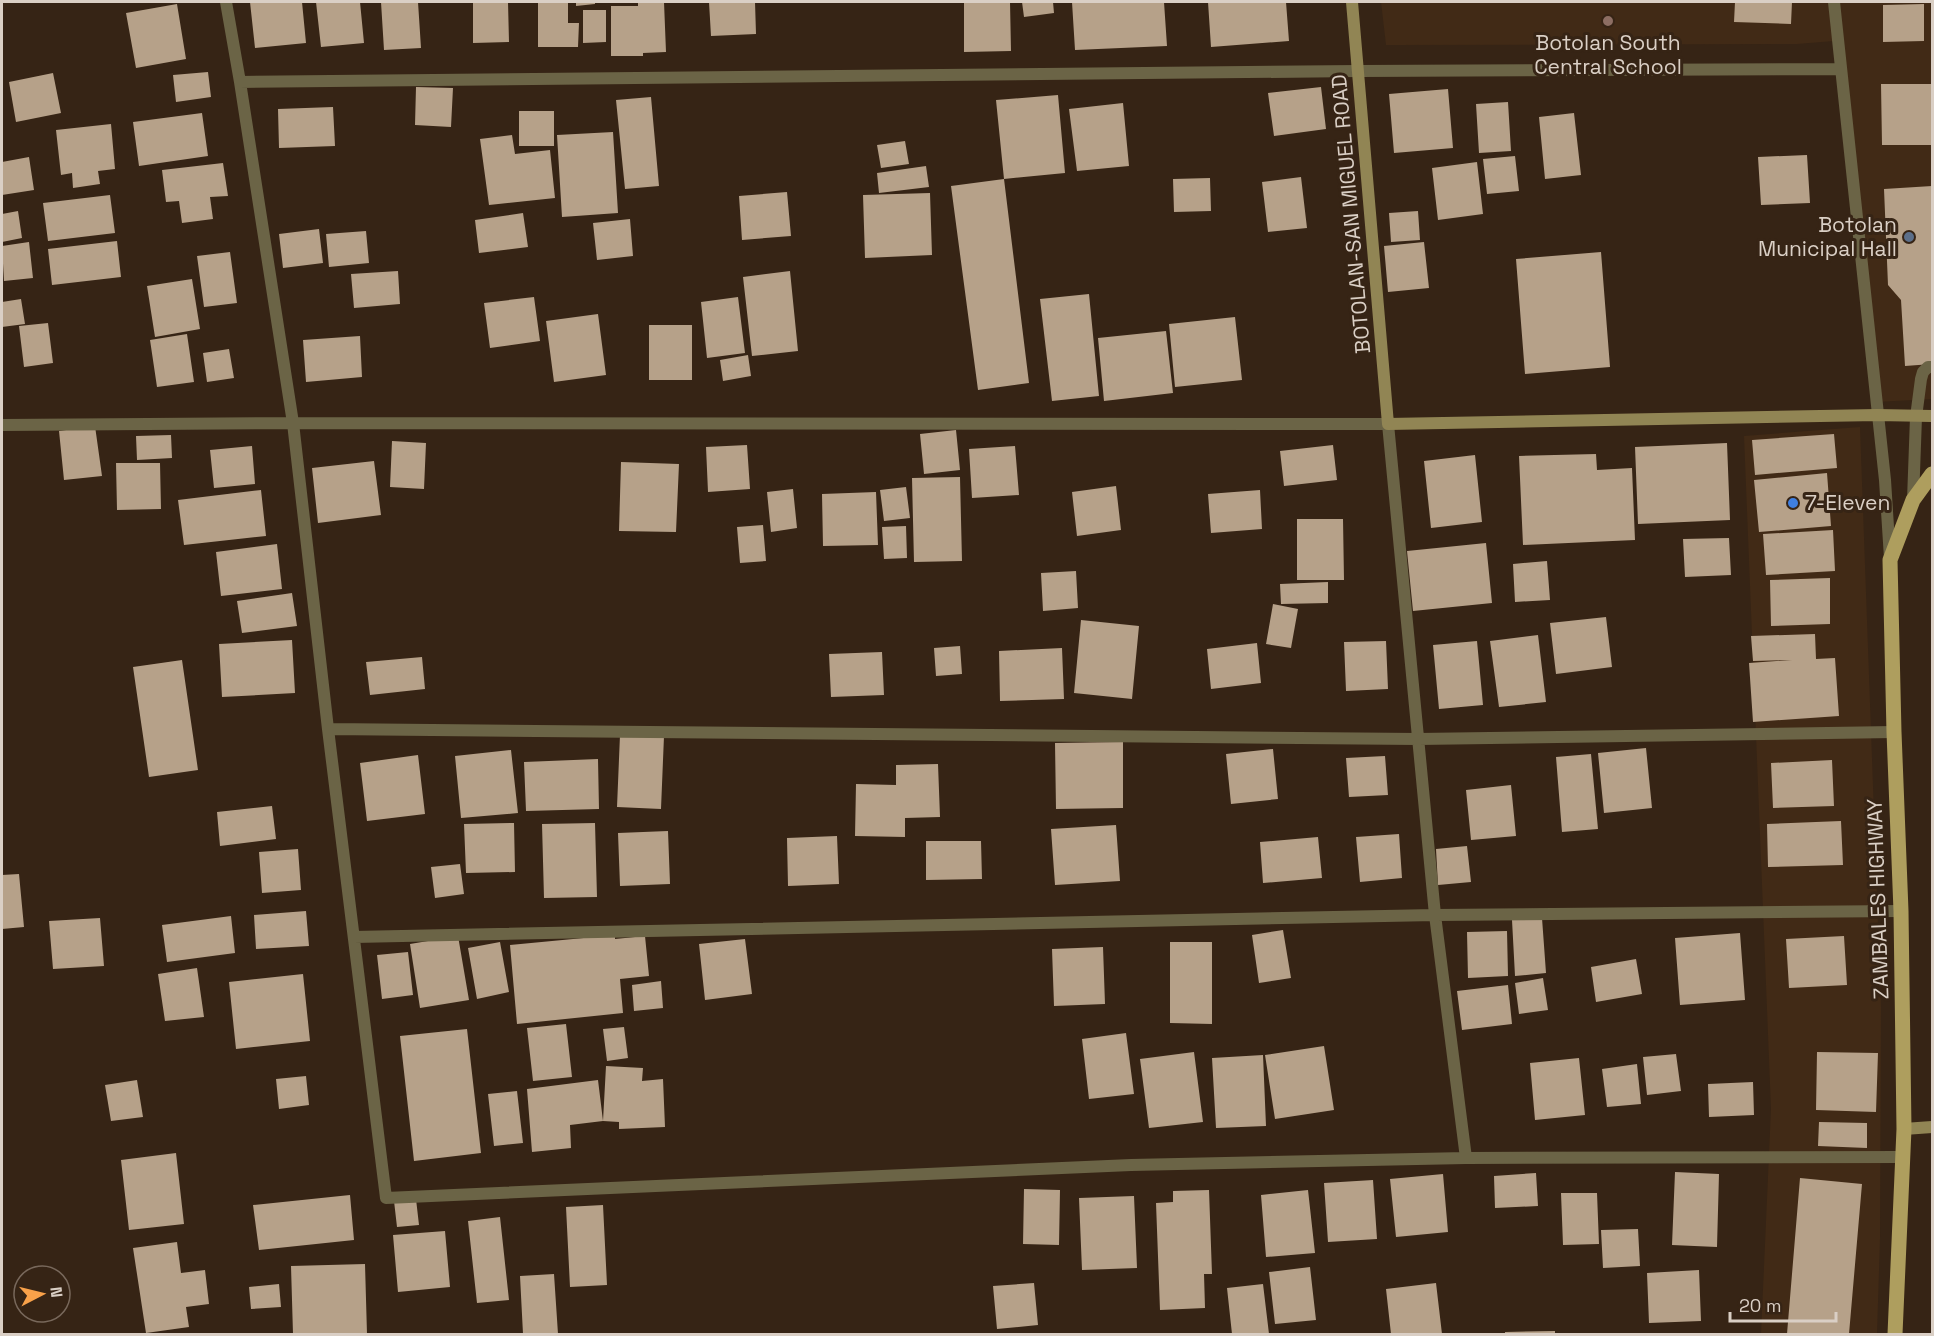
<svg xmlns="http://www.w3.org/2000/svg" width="1934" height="1336" font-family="'Space Grotesk',sans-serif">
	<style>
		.built { fill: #412a16 }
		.building { fill: #b6a189 }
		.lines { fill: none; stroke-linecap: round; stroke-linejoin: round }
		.lane { stroke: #6b6446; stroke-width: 12 }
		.street { stroke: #6b6446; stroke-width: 12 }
		.secondary { stroke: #918554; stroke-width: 12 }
		.primary { stroke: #ae9e5e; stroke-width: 15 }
		.education-dot { fill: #8d6e63; stroke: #362415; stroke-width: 2 }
		.service-dot { fill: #5c6f8a; stroke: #362415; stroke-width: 2 }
		.shop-dot { fill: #3f7fe0; stroke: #362415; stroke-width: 2 }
		.labels { text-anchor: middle; stroke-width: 6; stroke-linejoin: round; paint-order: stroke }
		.poi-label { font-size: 21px; fill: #dacfc5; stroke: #362415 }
		.street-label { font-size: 21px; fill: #dacfc5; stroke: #362415 }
	</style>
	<rect width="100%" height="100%" fill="#362415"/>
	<path class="built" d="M1381,2H1831L1834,41L1797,44L1386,45Z
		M1834,2H1932V399L1876,402Z
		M1860,427L1881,1007L1880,1239L1877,1334H1761L1771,1109L1744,436Z"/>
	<path class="building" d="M250,2H302L306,43L255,48Z
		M316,2H360L364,43L321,47Z
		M381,2H418L421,48L384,50Z
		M473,2H508L509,42L473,43Z
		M538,2H568V23H579L578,47H538Z
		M576,2H595V4L576,6Z
		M638,2H664L666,52L643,53V56H611V6H638Z
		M709,2H755L756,34L711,36Z
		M964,2H1010L1011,51L964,52Z
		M1022,2H1053L1054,13L1024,17Z
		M1072,2H1164L1167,46L1075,50Z
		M1208,2H1286L1289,41L1211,47Z
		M1735,2H1792L1791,24L1734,22Z
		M177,4L186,59L136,68L126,13Z
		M1924,4V41L1883,42V5Z
		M583,10H606V42L583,43Z
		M208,72L211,97L176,102L173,75Z
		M53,73L61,113L16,122L9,82Z
		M1881,84H1932V145H1882Z
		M416,87L453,88L451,127L415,125Z
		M1321,87L1326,129L1274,136L1268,93Z
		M1448,89L1453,148L1394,153L1389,94Z
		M1058,95L1065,173L1004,179L996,100Z
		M651,97L659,186L625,189L616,100Z
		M1508,102L1511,151L1479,153L1476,104Z
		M1123,103L1129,166L1077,171L1069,109Z
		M333,107L335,146L279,148L278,109Z
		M519,111H554V146H519Z
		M202,113L208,156L139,166L133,122Z
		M1574,113L1581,175L1545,179L1539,117Z
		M111,124L115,169L98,171L100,184L73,188L72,173L61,175L56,130Z
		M613,132L618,213L562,217L557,135Z
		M512,135L515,154L550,150L555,198L489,205L480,139Z
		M905,141L909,164L881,168L877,145Z
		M1807,155L1810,203L1761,205L1758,157Z
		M1515,156L1519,191L1487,194L1483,159Z
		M29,157L34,190L2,195V162Z
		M1477,162L1483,214L1438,220L1432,168Z
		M223,163L228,196L210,197L213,219L182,223L179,201L166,202L162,170Z
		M926,166L929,187L879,193L877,173Z
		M1301,177L1307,228L1268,232L1262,182Z
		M1210,178L1211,211L1174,212L1173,179Z
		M1004,179L1029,383L978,390L951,186Z
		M1932,186V364L1905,366L1901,300L1888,285L1884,189Z
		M787,192L791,236L742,240L739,196Z
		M930,193L932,255L865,258L863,195Z
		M110,195L115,233L48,241L43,203Z
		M18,211L22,238L2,242V214Z
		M1418,211L1420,240L1391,242L1389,213Z
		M523,213L528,247L479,253L475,220Z
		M630,219L633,256L597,260L593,223Z
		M319,229L323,263L283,268L279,234Z
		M366,231L369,263L329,267L326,234Z
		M117,241L121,277L52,285L48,249Z
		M29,242L33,278L4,281L2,246Z
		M1424,242L1429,288L1388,292L1384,246Z
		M230,252L237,303L204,307L197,256Z
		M1601,252L1610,367L1525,374L1516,259Z
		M398,271L400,304L354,308L351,274Z
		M790,271L798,351L752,356L743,277Z
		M192,279L200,329L155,337L147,286Z
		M1089,294L1099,396L1052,401L1040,299Z
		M534,297L540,341L490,348L484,303Z
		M738,297L745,353L707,358L701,302Z
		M21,299L25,324L2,327V302Z
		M598,314L606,375L554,382L546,321Z
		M1235,317L1242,380L1175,387L1169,324Z
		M48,323L53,363L24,367L19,326Z
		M649,325H692V380H649Z
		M1166,331L1173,393L1104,401L1098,338Z
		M187,334L194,382L157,387L150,340Z
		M360,336L362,377L306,382L303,340Z
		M229,349L234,378L207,382L203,353Z
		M748,355L751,376L723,381L720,360Z
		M95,426L102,476L64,480L59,431Z
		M956,430L960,470L924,474L920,434Z
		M1834,434L1837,468L1755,475L1752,440Z
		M171,435L172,458L137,460L136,436Z
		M392,441L426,443L424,489L390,487Z
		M1727,443L1730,520L1638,524L1635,447Z
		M747,445L750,489L708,492L706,447Z
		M1333,445L1337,480L1284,486L1280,451Z
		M252,446L255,484L214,488L210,450Z
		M1015,446L1019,495L972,498L969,449Z
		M1596,454L1597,470L1632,468L1635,540L1523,545L1519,456Z
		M1475,455L1482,522L1431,528L1424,461Z
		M374,461L381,515L318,523L312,468Z
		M621,462L679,464L676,532L619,531Z
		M116,463H160L161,509L117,510Z
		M1827,473L1831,526L1759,532L1754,480Z
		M960,477L962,561L914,562L912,478Z
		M1116,486L1121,530L1077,536L1072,492Z
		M906,487L910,518L884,521L880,490Z
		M793,489L797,528L771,532L767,492Z
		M261,490L266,536L184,545L178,500Z
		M1260,490L1262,529L1211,533L1208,494Z
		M876,492L878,545L823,546L822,494Z
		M1297,519H1343L1344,580H1297Z
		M763,525L766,561L740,563L737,527Z
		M906,526L907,558L884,559L882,527Z
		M1833,530L1835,571L1766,575L1763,534Z
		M1729,538L1731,575L1685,577L1683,539Z
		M1486,543L1492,603L1413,611L1407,551Z
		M277,544L282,589L221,596L216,552Z
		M1547,561L1550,600L1515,602L1513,564Z
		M1076,571L1078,608L1043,611L1041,573Z
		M1830,578V624L1771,626L1770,580Z
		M1328,582V603L1281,604L1280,584Z
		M292,593L297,626L242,633L237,601Z
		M1273,604L1298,609L1291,648L1266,644Z
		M1606,617L1612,667L1556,674L1550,623Z
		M1081,620L1139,626L1132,699L1074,693Z
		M1815,634L1816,659L1835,658L1839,716L1753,722L1749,663L1792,660L1753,661L1751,636Z
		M1538,635L1546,702L1499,707L1490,641Z
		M292,640L295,693L222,697L219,644Z
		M1386,641L1388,689L1346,691L1344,642Z
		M1477,641L1483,705L1439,709L1433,645Z
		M1257,643L1261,683L1211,689L1207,649Z
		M960,646L962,674L936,676L934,648Z
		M1062,648L1064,699L1000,701L999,651Z
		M882,652L884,695L831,697L829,654Z
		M422,657L425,689L370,695L366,662Z
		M182,660L198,770L149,777L133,667Z
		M620,735L664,736L661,809L617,807Z
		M1123,742V808L1056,809L1055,743Z
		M1646,748L1652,808L1604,813L1598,753Z
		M1273,749L1278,799L1231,804L1226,754Z
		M511,750L518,813L461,818L455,756Z
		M1591,754L1598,829L1562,832L1556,757Z
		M418,755L425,814L367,821L360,763Z
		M1385,756L1388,795L1349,797L1346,758Z
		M598,759L599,809L526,811L524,762Z
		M1832,760L1834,806L1773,808L1771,763Z
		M938,764L940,817L905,818V837L855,836L856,784L896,785V765Z
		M1511,785L1516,836L1471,840L1466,790Z
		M272,806L276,839L220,846L217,812Z
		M1841,821L1843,865L1768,867L1767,824Z
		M514,823L515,872L466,873L464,824Z
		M595,823L597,897L544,898L542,824Z
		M1116,825L1120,881L1055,885L1051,829Z
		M668,831L670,884L620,886L618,833Z
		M1399,834L1402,878L1360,882L1356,837Z
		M837,836L839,884L788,886L787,838Z
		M1318,837L1322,878L1263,883L1260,842Z
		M926,841H981L982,879L926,880Z
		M1467,846L1471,882L1438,885L1436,849Z
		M298,849L301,890L262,893L259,852Z
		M460,864L464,894L435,898L431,867Z
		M19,874L24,927L2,929V875Z
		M306,911L309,946L256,949L254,915Z
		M231,916L235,953L167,962L162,925Z
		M100,918L104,966L53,969L49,921Z
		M1542,918L1546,973L1515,976L1512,920Z
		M1283,930L1291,978L1259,983L1252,935Z
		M1507,931L1508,976L1468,978L1467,932Z
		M1740,933L1745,1000L1680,1005L1675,938Z
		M615,935V939L645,936L649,976L620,979L623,1013L517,1024L510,945Z
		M458,936L469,1000L420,1008L410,944Z
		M1844,936L1847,985L1789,988L1786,939Z
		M745,939L752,994L705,1000L699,944Z
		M500,942L509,992L477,999L468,948Z
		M1170,942H1212V1024L1170,1023Z
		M1103,947L1105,1004L1054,1006L1052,949Z
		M408,952L413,995L382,999L377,955Z
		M1636,959L1642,994L1596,1002L1591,967Z
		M197,968L204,1017L165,1021L158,974Z
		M303,974L310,1041L236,1049L229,982Z
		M1543,978L1548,1010L1519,1014L1515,983Z
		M661,981L663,1008L634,1011L632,985Z
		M1508,985L1512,1024L1462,1030L1457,991Z
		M566,1024L572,1077L533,1081L527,1028Z
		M624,1027L628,1058L607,1061L603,1029Z
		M467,1029L481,1153L414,1161L400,1036Z
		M1126,1033L1134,1094L1089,1099L1082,1039Z
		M1324,1046L1334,1110L1275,1119L1265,1055Z
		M1194,1052L1203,1122L1149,1128L1140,1059Z
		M1817,1052L1878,1053L1876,1112L1816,1110Z
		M1676,1054L1681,1091L1647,1095L1643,1057Z
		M1263,1055L1266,1126L1216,1128L1212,1058Z
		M1579,1058L1585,1115L1535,1120L1530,1063Z
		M1637,1064L1641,1104L1607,1107L1602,1069Z
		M606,1066L643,1068L642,1081L663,1079L665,1127L619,1129V1122L603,1121Z
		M306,1076L309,1105L279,1109L276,1079Z
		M137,1080L143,1117L111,1121L105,1085Z
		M598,1080L603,1121L570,1125L571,1148L532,1152L527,1089Z
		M1753,1082L1754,1115L1709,1117L1708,1084Z
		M517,1091L523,1143L494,1146L488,1094Z
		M1819,1122L1867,1123V1148L1818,1146Z
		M176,1153L184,1224L129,1230L121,1160Z
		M1675,1172L1719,1174L1717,1247L1672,1245Z
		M1536,1173L1538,1206L1495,1208L1494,1176Z
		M1443,1174L1448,1232L1396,1237L1390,1179Z
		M1800,1178L1862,1184L1849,1334H1787Z
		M1373,1180L1377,1239L1328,1242L1324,1183Z
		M1024,1189L1060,1190L1059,1245L1023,1244Z
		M1209,1190L1212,1274H1204L1205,1308L1160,1310L1156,1203L1173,1202V1191Z
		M1308,1190L1315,1253L1266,1257L1261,1195Z
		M1561,1193H1597L1599,1244L1563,1245Z
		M350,1195L354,1240L259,1250L253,1205Z
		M1134,1196L1137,1268L1082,1270L1079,1198Z
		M416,1199L419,1225L397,1227L394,1201Z
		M603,1205L607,1285L570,1287L566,1207Z
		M500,1217L509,1300L477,1303L468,1221Z
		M1638,1229L1640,1266L1603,1268L1601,1230Z
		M445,1231L450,1287L398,1292L393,1235Z
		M177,1242L181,1273L205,1270L209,1304L186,1307L189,1327L146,1333L133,1248Z
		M365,1264L367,1334H293L291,1266Z
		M1310,1267L1316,1320L1275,1324L1269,1272Z
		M1699,1270L1701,1321L1649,1323L1647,1273Z
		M554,1274L558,1334H523L520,1276Z
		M1034,1283L1038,1325L997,1329L993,1286Z
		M1436,1283L1442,1334H1391L1386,1289Z
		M279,1284L281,1307L251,1309L249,1287Z
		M1263,1284L1269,1334H1232L1227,1288Z
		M1555,1331V1334H1505V1332Z"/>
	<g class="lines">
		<path class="lane" d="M1913,500L1916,417L1921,379L1923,372L1928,367H1932"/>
		<path class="street" d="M226,2L240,82L293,423L328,729L386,1198L1131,1165L1466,1158L1902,1157
			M1834,2L1885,480L1890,558
			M240,82L1359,71L1840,69
			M2,425L293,423L1388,424L1435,915L1466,1158
			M328,729L1418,739L1894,732
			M354,937L1435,915L1901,911"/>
		<path class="secondary" d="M1352,2L1388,424L1877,415L1932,416
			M1904,1129L1932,1127"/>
		<path class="primary" d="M1895,1334L1904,1129L1901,911L1894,732L1890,560L1913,500L1932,474"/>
	</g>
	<circle class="education-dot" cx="1608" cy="21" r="6"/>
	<circle class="service-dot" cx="1909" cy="237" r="6"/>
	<circle class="shop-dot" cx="1793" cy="503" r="6"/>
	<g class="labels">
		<g class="poi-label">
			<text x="1608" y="50">Botolan South<tspan x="1608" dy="24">Central School</tspan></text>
			<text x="1897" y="232" text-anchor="end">Botolan<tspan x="1897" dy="24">Municipal Hall</tspan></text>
			<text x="1805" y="510" text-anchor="start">7-Eleven</text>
		</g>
		<g class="street-label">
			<text transform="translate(1351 214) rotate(-95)" y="7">BOTOLAN-SAN MIGUEL ROAD</text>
			<text transform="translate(1878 899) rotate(-92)" y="7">ZAMBALES HIGHWAY</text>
		</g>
	</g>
	<rect width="1934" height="1336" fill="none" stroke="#dacfc5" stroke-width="6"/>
	<g transform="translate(42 1294) rotate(83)"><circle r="28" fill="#362415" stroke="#78685b" stroke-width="1.5"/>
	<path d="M0-4.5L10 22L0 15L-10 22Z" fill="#f8a14a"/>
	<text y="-9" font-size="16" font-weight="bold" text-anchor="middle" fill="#dacfc5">N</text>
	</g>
	<path d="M1730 1312v9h106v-9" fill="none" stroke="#dacfc5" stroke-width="3"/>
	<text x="1739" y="1312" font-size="18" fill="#dacfc5" stroke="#362415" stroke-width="4.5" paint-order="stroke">20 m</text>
</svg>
